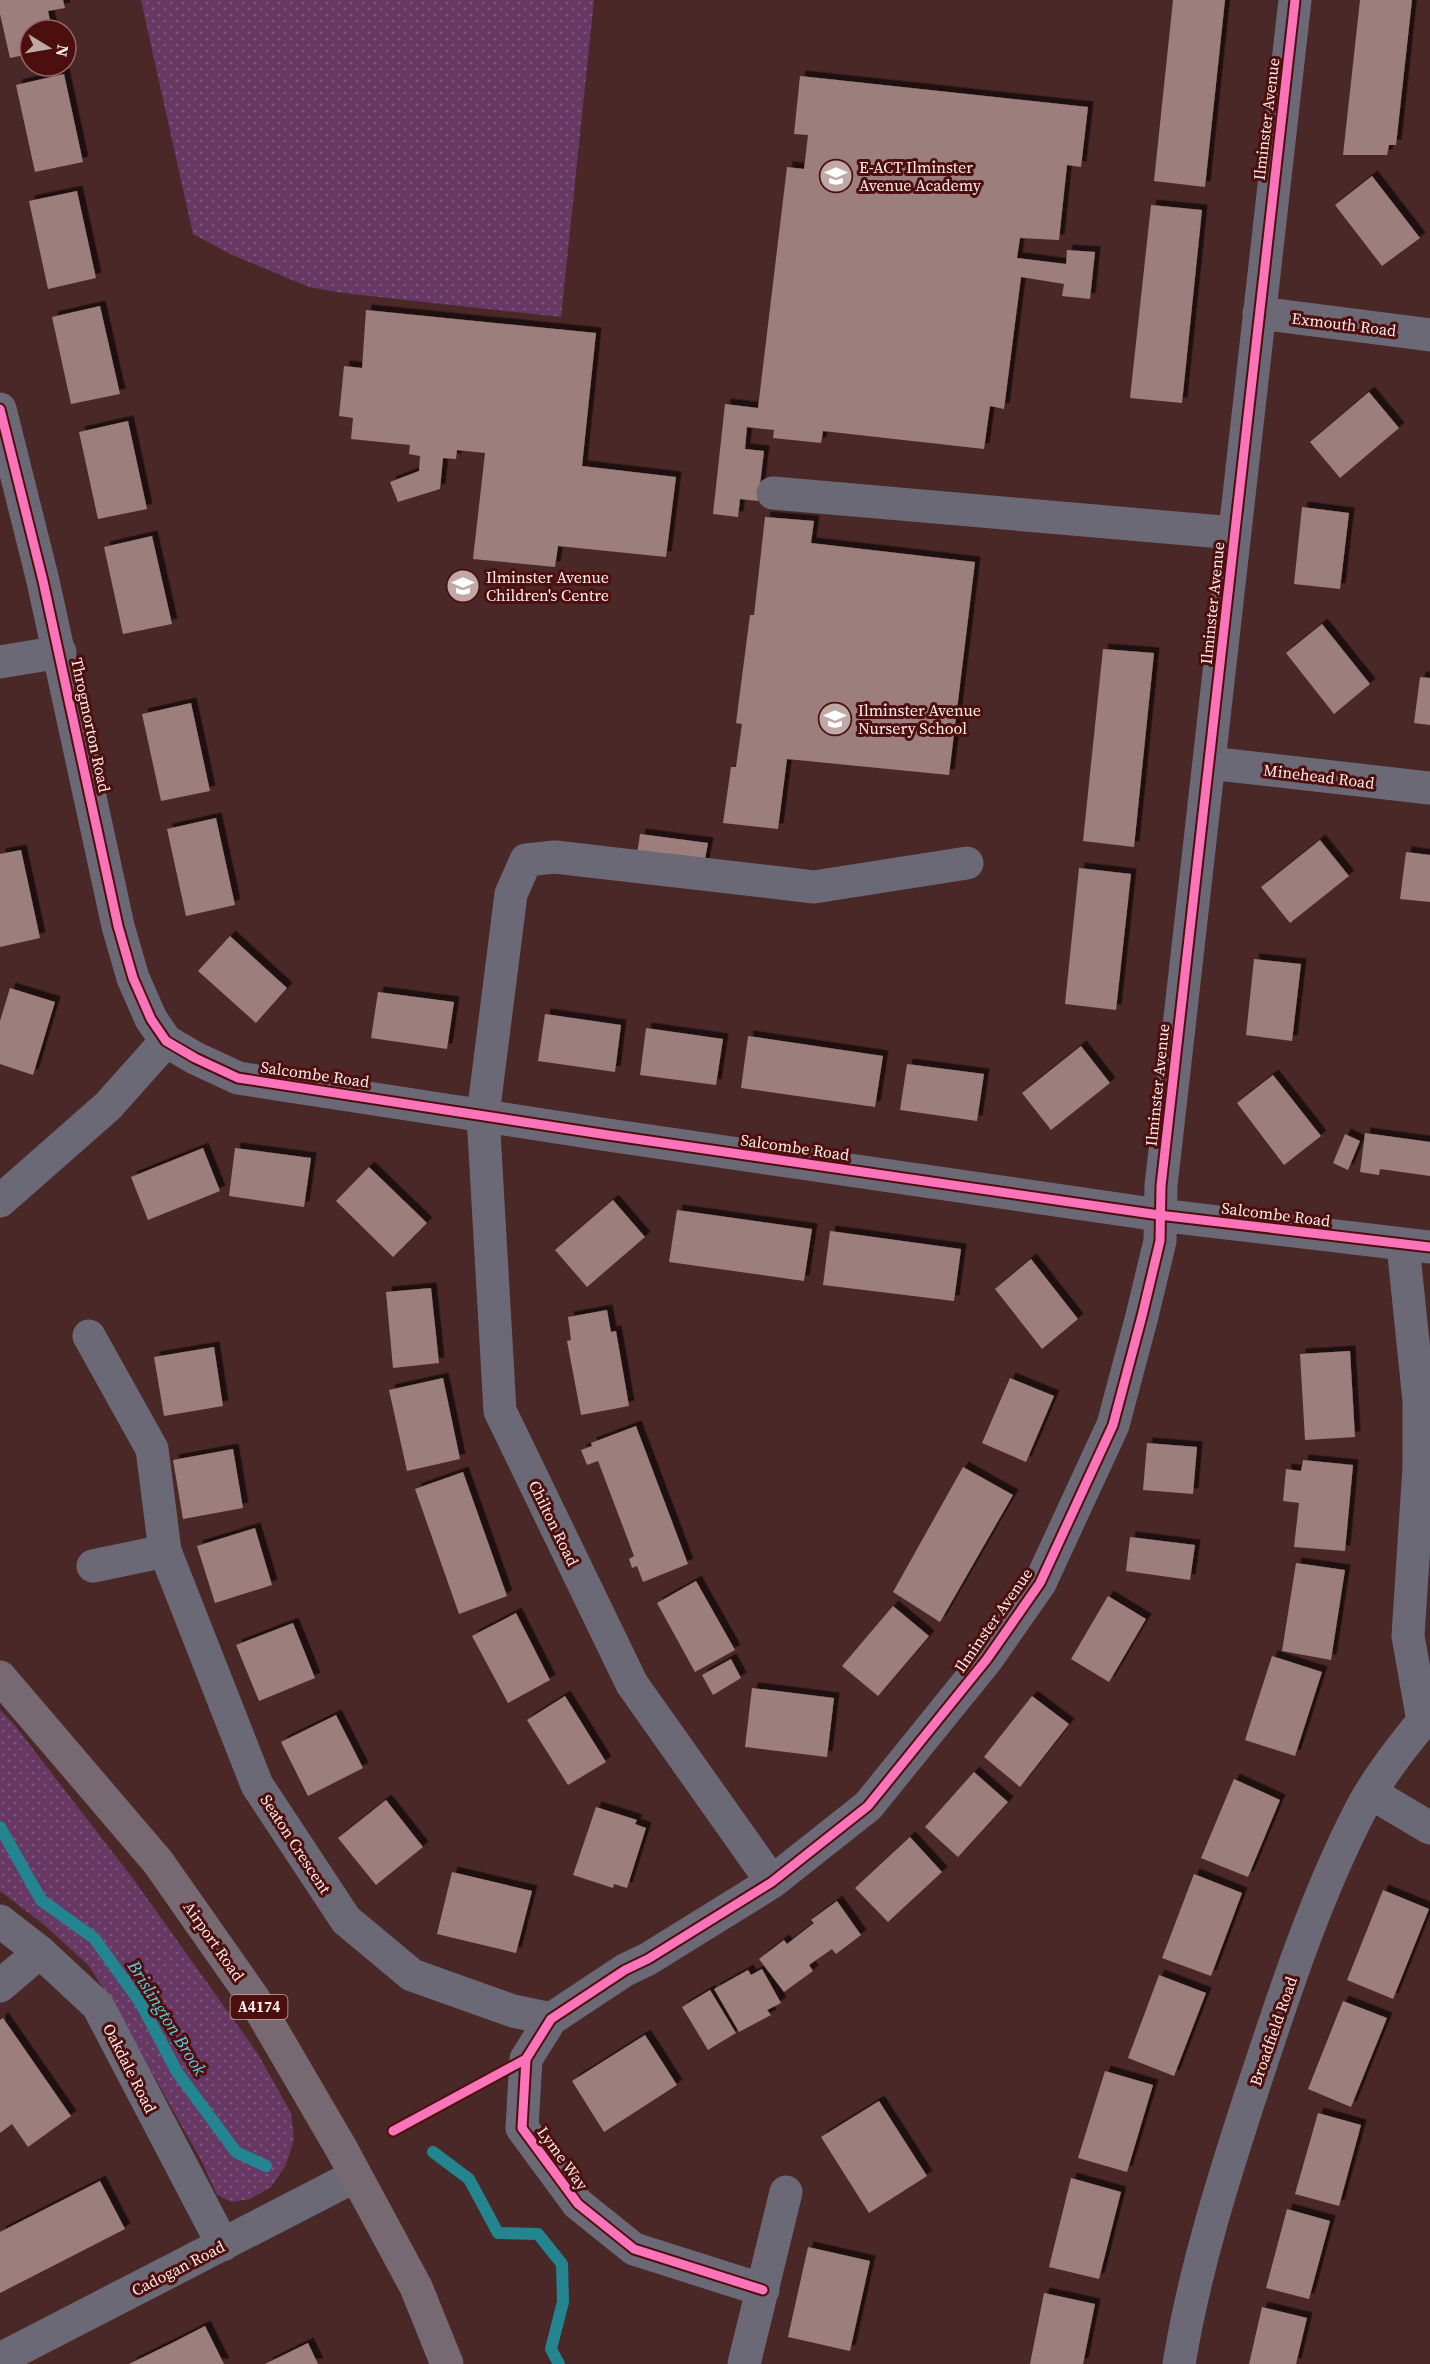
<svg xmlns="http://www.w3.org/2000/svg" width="1430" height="2364" font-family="'Source Serif 4',serif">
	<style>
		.grass { fill: url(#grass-dots) }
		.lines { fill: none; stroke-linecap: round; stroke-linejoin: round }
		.stream { stroke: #238590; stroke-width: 12 }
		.building { fill: #9c7e7c; filter: url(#shadow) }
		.minor { stroke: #6c6977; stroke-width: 33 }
		.highway { stroke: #766972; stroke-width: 33 }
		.cycleway-casing { stroke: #4d0f0e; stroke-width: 13 }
		.cycleway { stroke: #fb73b8; stroke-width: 9 }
		.labels { text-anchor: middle; stroke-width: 6; stroke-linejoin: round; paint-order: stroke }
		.shield { fill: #4d0f0e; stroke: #c9aaa9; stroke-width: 1.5 }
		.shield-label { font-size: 15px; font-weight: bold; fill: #feedeb }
		.street-label { font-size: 16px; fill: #feedeb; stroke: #4d0f0e }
		.poi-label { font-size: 16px; fill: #feedeb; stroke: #4d0f0e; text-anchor: start }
		.water-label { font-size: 18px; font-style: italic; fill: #57d5e5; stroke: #4d0f0e }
	</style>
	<defs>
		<pattern id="grass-dots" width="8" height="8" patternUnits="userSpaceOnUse" patternTransform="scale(1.5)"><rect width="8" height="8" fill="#683864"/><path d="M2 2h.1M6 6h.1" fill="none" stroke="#7f557a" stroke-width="1.8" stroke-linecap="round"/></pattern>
		<filter id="shadow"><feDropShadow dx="5.5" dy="-5.5" stdDeviation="0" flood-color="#0009"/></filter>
	</defs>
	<rect width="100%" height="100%" fill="#4a2827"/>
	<path class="grass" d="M141,0H594L561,317L343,293L309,287L230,254L193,234Z
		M0,1710L13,1723L134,1880L258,2054L291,2113L294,2139L286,2165L271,2187L250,2199L232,2202L217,2195L202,2162L113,2003L88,1965L42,1923L0,1891Z"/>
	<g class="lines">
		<path class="stream" d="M0,1827L41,1900L94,1938L140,2002L177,2072L236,2152L266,2166
			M433,2152L469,2179L498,2233L538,2234L562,2264L563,2302L551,2349L559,2364"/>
	</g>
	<path class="building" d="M0,0H63L65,8L48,11L52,30H30V54L10,58L0,14Z
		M1173,0H1225L1205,187L1154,181Z
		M1360,0H1412L1396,145H1389L1387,155H1343Z
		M64,74L83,162L35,172L16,85Z
		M800,76L1088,107L1081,167L1067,165L1059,240L1020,238L1017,258L1066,264L1067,250L1095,252L1090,299L1062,296L1064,284L1021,277L1004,409L990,406L984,449L823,431L821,443L773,438L774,430L747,427L745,449L764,451L758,501L740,499L738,517L713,514L725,404L758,408L787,167L804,169L808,135L794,134Z
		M1372,176L1420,238L1382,266L1335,205Z
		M77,191L96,278L48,289L29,201Z
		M1151,205L1202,210L1182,403L1130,398Z
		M100,306L120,394L71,404L52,317Z
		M366,310L596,333L582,466L676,477L666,557L558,546L555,567L473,559L485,453L457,450L456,459L443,458L440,489L398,502L390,482L419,471L420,456L409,454L410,445L351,439L353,418L339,416L344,366L362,368Z
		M1369,392L1399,428L1340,478L1310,442Z
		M128,421L147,509L98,519L79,432Z
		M1302,507L1349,513L1340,589L1294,584Z
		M765,517L814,521L811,543L975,562L949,775L787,759L778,829L723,823L731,767H736L742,724L736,723L750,615H754Z
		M152,536L172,624L123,634L104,547Z
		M1322,624L1370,684L1334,714L1286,653Z
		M1103,649L1154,653L1134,847L1083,841Z
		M1420,677L1430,678V725L1414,723Z
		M191,703L210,791L161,801L142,714Z
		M216,818L235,905L186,916L167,829Z
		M640,834L708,843L704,864L637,855Z
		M1320,840L1349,876L1290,923L1261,887Z
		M21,850L40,938L0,947V854Z
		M1406,852L1430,855V902L1400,899Z
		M1079,868L1131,874L1116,1010L1065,1004Z
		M230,936L287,988L256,1023L198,971Z
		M1254,959L1301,964L1292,1041L1246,1035Z
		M10,988L55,1002L33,1075L0,1064V1021Z
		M378,992L454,1002L447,1049L371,1038Z
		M545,1014L621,1025L615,1072L538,1061Z
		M646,1028L723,1039L716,1085L640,1075Z
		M748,1036L883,1056L875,1107L741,1088Z
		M1081,1046L1110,1083L1051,1130L1022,1093Z
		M907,1064L984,1074L977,1121L900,1110Z
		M1273,1075L1321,1136L1284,1165L1237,1103Z
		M1365,1133L1430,1142V1176L1380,1169L1379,1175L1360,1172Z
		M1345,1134L1360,1141L1348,1170L1333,1163Z
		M203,1148L220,1191L148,1220L131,1177Z
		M235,1148L311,1158L304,1207L229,1196Z
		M369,1167L427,1223L393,1257L336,1201Z
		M613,1200L645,1237L587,1287L555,1250Z
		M677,1210L812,1229L804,1281L669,1262Z
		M830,1231L961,1249L954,1301L823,1285Z
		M1031,1259L1078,1319L1042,1349L995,1289Z
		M431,1288L439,1363L393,1368L386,1292Z
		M607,1310L611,1332L616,1331L629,1406L581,1415L567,1341L571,1340L568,1317Z
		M214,1347L223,1406L164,1416L154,1357Z
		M1350,1351L1355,1437L1305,1440L1300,1354Z
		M443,1378L460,1459L407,1471L389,1390Z
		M1010,1378L1054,1396L1026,1462L982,1443Z
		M636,1426L688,1564L643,1582L637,1566L632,1568L629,1559L634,1556L598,1461L587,1465L581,1450L592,1446L591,1443Z
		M1147,1443L1197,1447L1193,1494L1143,1490Z
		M233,1449L243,1508L183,1519L173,1460Z
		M1303,1460L1353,1465L1345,1551L1294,1547L1299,1503L1283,1501L1286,1469L1301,1471Z
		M963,1467L1013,1495L940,1622L893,1592Z
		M463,1472L507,1596L459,1614L415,1489Z
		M255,1528L272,1585L215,1603L197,1546Z
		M1130,1537L1195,1545L1190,1580L1126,1571Z
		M1296,1563L1345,1570L1331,1660L1282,1651Z
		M696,1581L735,1650L695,1672L657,1603Z
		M1108,1596L1146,1619L1109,1682L1071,1659Z
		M893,1606L929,1636L878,1696L842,1666Z
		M516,1613L550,1680L508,1703L472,1636Z
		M293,1623L315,1678L259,1701L236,1645Z
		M1272,1656L1322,1672L1295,1756L1245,1740Z
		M731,1659L741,1678L713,1695L702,1675Z
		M752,1688L834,1698L827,1757L745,1747Z
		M565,1696L606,1762L568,1785L527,1720Z
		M1032,1696L1069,1724L1020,1787L984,1757Z
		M336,1715L363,1768L308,1796L281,1742Z
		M974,1772L1008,1802L958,1857L925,1827Z
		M1234,1779L1280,1800L1248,1877L1201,1858Z
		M386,1800L423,1847L376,1885L338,1838Z
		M596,1807L637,1820L635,1824L646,1828L627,1888L614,1884L613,1888L573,1875Z
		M910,1837L942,1872L888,1922L855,1888Z
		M452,1872L532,1891L516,1953L437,1934Z
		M1194,1874L1242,1893L1211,1976L1162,1958Z
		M1383,1890L1429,1909L1393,1999L1347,1980Z
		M837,1901L861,1935L836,1954L832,1949L809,1965L813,1971L784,1992L759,1959L784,1940L787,1944L814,1923L811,1920Z
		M762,1969L781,2003L767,2010L771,2015L739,2032L714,1989L748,1970L751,1975Z
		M1159,1975L1206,1993L1174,2076L1128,2058Z
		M710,1990L736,2033L708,2050L682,2007Z
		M1343,2001L1387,2018L1351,2107L1308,2089Z
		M3,2018L71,2116L28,2147L12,2124L0,2133V2020Z
		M645,2035L677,2085L604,2132L572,2081Z
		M1105,2071L1153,2085L1127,2172L1078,2158Z
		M879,2101L927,2176L869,2213L821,2137Z
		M1318,2113L1361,2125L1339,2206L1295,2194Z
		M1071,2178L1121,2192L1099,2279L1049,2267Z
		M100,2181L125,2229L0,2293V2232Z
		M1287,2209L1330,2221L1309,2299L1266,2288Z
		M808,2247L870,2261L850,2351L788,2337Z
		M1044,2293L1095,2304L1083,2364H1030Z
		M1262,2307L1307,2318L1296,2364H1249Z
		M205,2326L224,2364H129L170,2344Z
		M308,2343L318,2364H265Z"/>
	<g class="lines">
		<path class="minor" d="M1259,313L1430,335
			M0,409L43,581L118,926L133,978L151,1019L166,1041L195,1058L238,1078L608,1135L1159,1215L1430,1247
			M773,493L1234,533
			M0,662L60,652
			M1209,763L1430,788
			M0,1201L108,1106L166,1041
			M1403,1245L1419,1401V1467L1408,1636L1423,1721
			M89,1336L152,1449L165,1551L257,1785L346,1920L412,1975L513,2011L551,2019
			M93,1566L165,1551
			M1371,1793L1430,1828
			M772,1882L632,1684L500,1411L483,1115L511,894L526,860L555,857L814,887L967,863
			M0,1921L40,1952L98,2006L223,2245
			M0,1986L40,1952
			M763,2290L634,2249L578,2204L522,2128L526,2059L551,2019L625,1970L648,1959L772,1882L868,1806L987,1659L1040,1583L1113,1425L1142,1316L1160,1241L1161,1186L1295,0
			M0,2359L355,2176
			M744,2364L786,2192
			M1179,2364C1195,2267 1225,2173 1256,2079C1286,1988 1317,1894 1361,1809C1377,1779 1408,1739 1430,1713"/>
		<path class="highway" d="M0,1677L158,1862L254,1999L341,2148L416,2287L447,2364"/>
		<defs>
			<path id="cycleway" d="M0,409L43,581L118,926L133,978L151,1019L166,1041L195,1058L238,1078L608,1135L1159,1215L1430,1247
				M393,2131L526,2059
				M763,2290L634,2249L578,2204L522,2128L526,2059L551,2019L625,1970L648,1959L772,1882L868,1806L987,1659L1040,1583L1113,1425L1142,1316L1160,1241L1161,1186L1295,0"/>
		</defs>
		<use href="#cycleway" class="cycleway-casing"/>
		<use href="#cycleway" class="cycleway"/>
	</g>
	<defs>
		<symbol id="school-disc" viewBox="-11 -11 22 22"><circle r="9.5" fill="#bfa8a6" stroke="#4d0f0e"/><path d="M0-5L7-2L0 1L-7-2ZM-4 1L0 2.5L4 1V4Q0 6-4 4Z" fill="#fff"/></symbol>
	</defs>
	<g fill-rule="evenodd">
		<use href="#school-disc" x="817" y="157" width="38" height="38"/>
		<use href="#school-disc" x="444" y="567" width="38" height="38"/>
		<use href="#school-disc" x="816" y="700" width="38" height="38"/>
	</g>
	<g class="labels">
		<rect class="shield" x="230.5" y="1995" width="57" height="24" rx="4.5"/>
		<g class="shield-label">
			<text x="259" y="2012">A4174</text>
		</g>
		<g class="street-label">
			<text transform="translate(1266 119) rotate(-83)" y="6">Ilminster Avenue</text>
			<text transform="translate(1344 324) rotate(7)" y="6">Exmouth Road</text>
			<text transform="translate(1212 603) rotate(-84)" y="6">Ilminster Avenue</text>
			<text transform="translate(91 725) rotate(78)" y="6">Throgmorton Road</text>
			<text transform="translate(1319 776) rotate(7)" y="6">Minehead Road</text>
			<text transform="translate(315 1074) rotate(8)" y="6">Salcombe Road</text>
			<text transform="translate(1157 1085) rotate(-84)" y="6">Ilminster Avenue</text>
			<text transform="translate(795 1147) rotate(8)" y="6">Salcombe Road</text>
			<text transform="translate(1276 1214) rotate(7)" y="6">Salcombe Road</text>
			<text transform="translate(554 1523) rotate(64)" y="6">Chilton Road</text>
			<text transform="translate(993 1620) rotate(-55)" y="6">Ilminster Avenue</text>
			<text transform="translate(296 1844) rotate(57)" y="6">Seaton Crescent</text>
			<text transform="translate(214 1941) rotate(55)" y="6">Airport Road</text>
			<text transform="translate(1273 2031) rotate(-71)" y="6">Broadfield Road</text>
			<text transform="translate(130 2068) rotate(63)" y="6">Oakdale Road</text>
			<text transform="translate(563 2158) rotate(54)" y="6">Lyme Way</text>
			<text transform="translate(178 2268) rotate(-27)" y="6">Cadogan Road</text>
		</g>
		<g class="poi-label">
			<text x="859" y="173">E-ACT Ilminster<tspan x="859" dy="18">Avenue Academy</tspan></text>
			<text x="486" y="583">Ilminster Avenue<tspan x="486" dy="18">Children's Centre</tspan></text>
			<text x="858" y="716">Ilminster Avenue<tspan x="858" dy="18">Nursery School</tspan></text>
		</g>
		<g class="water-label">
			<text transform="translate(167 2018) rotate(58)" y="6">Brislington Brook</text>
		</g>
	</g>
	<g transform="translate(48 48) rotate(101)"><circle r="28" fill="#4d0f0e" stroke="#946866" stroke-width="1.5"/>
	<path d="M0-4.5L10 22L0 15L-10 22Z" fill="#bfa8a6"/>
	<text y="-9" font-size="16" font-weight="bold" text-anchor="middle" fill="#feedeb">N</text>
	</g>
</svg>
